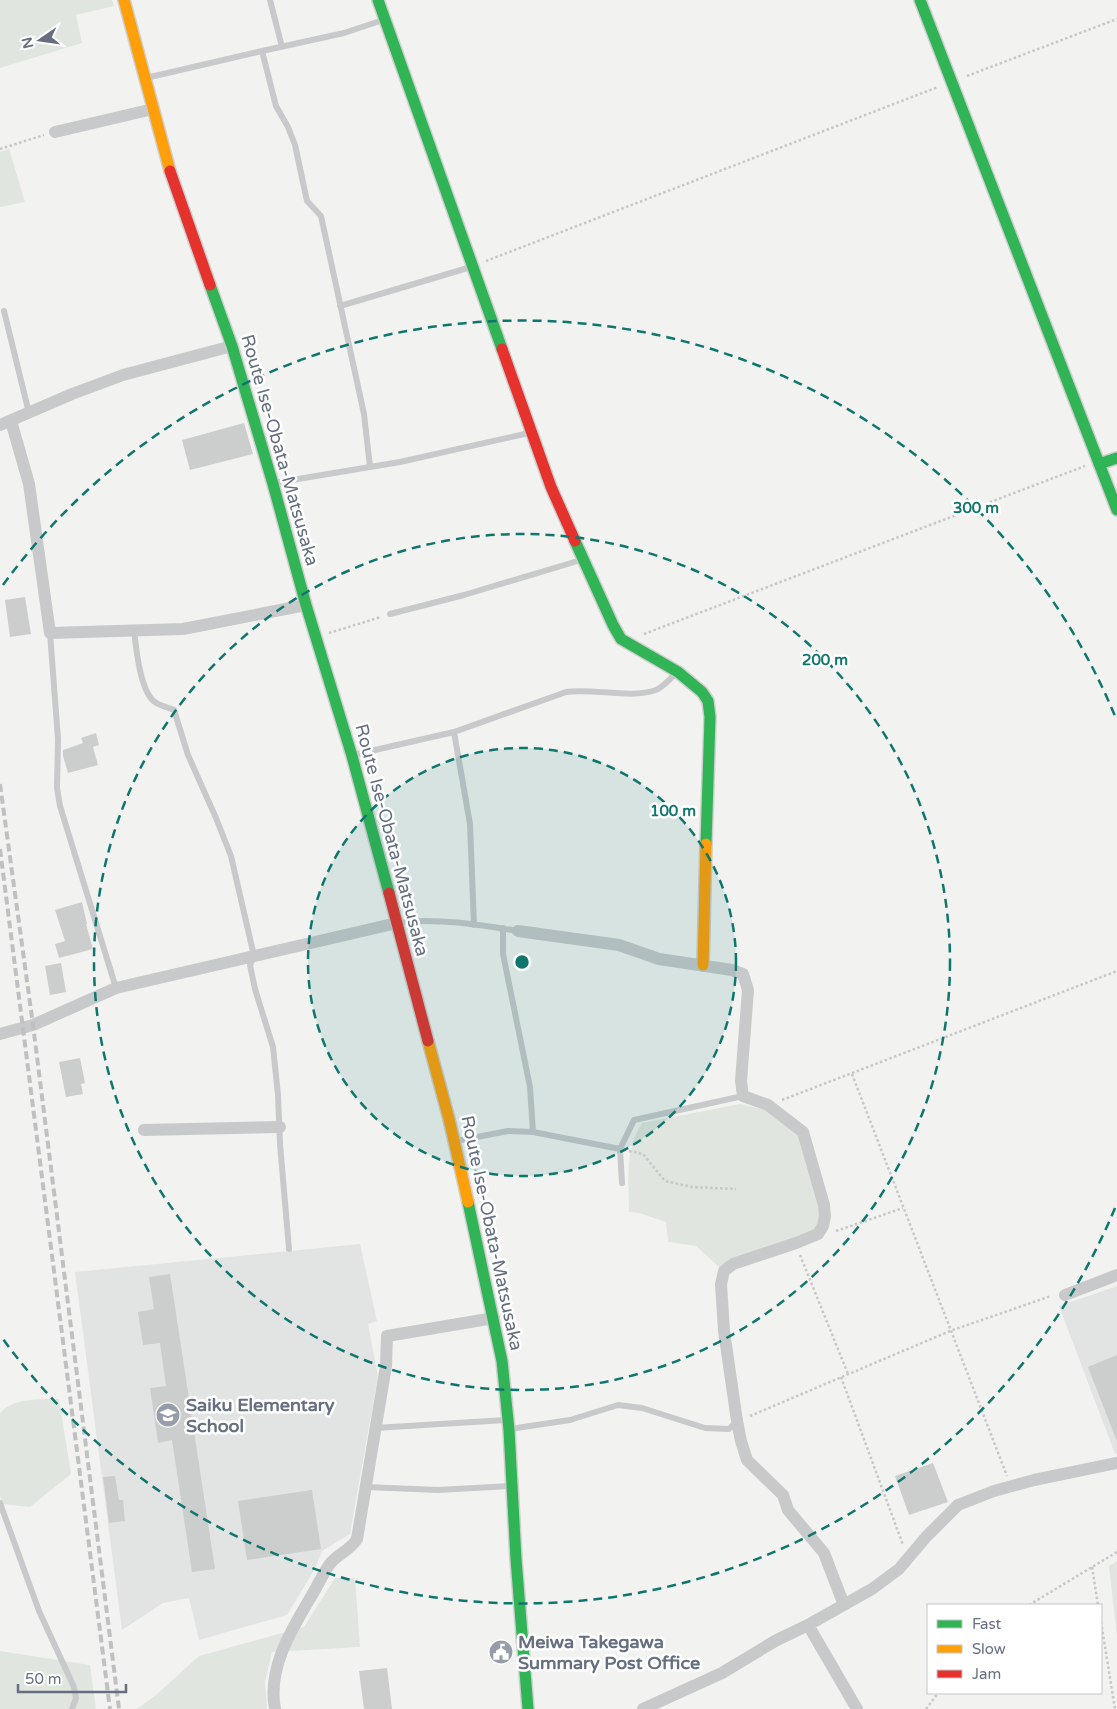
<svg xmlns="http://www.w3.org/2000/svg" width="1117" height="1709" font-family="'Varela Round',sans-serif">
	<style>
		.built { fill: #e2e4e4 }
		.green { fill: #e0e5df }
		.building { fill: #cccdcd }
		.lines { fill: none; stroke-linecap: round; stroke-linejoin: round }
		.fast-casing { stroke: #cecfcf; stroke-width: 14 }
		.slow-casing { stroke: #cecfcf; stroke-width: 14 }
		.jam-casing { stroke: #cecfcf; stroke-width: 14 }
		.path { stroke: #c6c7c7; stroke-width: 2.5; stroke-dasharray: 2.5 2.5; stroke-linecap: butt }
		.lane { stroke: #c8c9cb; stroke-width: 6 }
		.street { stroke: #c8c9cb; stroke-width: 12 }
		.fast { stroke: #30b455; stroke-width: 11 }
		.slow { stroke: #ff9f0a; stroke-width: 11 }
		.jam { stroke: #e5322d; stroke-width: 11 }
		.rail { stroke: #bfc0c1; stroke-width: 4; stroke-dasharray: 8 4; stroke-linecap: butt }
		.ring { fill: none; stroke: #0f766e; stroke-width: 2.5; stroke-dasharray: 9 6 }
		.labels { text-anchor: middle; stroke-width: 5; stroke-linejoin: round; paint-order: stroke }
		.street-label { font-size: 18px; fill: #656f80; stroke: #fff }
		.poi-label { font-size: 18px; font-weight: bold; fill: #656f80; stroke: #fff; text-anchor: start }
		.centre { fill: #0f766e; stroke: #fff; stroke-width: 2.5 }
		.ring-label { font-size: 15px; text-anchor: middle; font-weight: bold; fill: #0f766e; stroke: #fff; stroke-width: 5; stroke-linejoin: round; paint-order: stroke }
	</style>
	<rect width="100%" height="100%" fill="#f2f3f1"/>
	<path class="built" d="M360,1244L377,1321L368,1324L378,1376L350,1534L322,1551L315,1569L287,1615L199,1640L189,1598L163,1603L122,1630L75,1272Z
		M1117,1286V1453L1115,1454L1059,1306Z"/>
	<path class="green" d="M0,0H112L114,6L76,15L82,43L0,68Z
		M9,149L25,202L0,207V152Z
		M740,1104L768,1111L801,1136L821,1207L820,1222L813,1233L730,1259L719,1267L696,1246L668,1242L666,1222L639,1213L629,1212C629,1182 624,1149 642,1123Z
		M59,1399L71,1474L30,1507L3,1504L0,1496V1414C9,1398 43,1399 59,1399Z
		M1117,1561V1637L1109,1566Z
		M335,1578H355L360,1647L272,1652L265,1682L267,1709H137L156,1695L199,1656L304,1627Z
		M0,1651L90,1665L96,1709H0Z"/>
	<path class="building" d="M244,423L253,454L190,470L182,440Z
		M25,597L31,634L10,637L5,600Z
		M96,733L99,745L93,747L98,765L68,773L63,756V750L83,743L81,738Z
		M82,902L87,924H86L93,949L59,958L55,944L65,941L55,910Z
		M61,963L66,992L50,995L45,966Z
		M80,1058L85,1083L81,1084L83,1094L66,1097L59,1062Z
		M170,1274L215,1569L192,1572L172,1440L158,1443L150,1388L166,1386L160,1343L143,1345L138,1312L154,1309L149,1277Z
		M1117,1355V1439H1116L1088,1367Z
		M933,1463L948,1502L909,1515L895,1476Z
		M115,1476L119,1500H123L125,1521L109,1523L103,1477Z
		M312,1490L321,1549L247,1560L238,1501Z
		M387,1668L392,1709H364L359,1671Z"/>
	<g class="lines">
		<defs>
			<path id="fast" d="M378,0L502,349
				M920,0L1117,510
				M210,285L232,346L273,484L306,605L352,756L389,893
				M1099,464L1117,458
				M575,541L613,625L621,639L678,672L702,692L708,701L710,717L706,844
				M468,1202L502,1361L509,1430L516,1559L528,1709"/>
			<path id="slow" d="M124,0L170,171
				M703,965L706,844
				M428,1041L449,1119L468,1202"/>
			<path id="jam" d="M170,171L210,285
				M502,349L551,487L575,541
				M389,893L428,1041"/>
		</defs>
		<use href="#fast" class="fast-casing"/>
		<use href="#slow" class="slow-casing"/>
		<use href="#jam" class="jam-casing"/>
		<path class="path" d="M967,76L1117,19
			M0,149L44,135
			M486,261L938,87
			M329,633L381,617
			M644,634L1085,466
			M852,1074L1007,1476
			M782,1100L1117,971
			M629,1151L643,1154L665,1181L692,1187L736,1189
			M836,1231L903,1208
			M800,1255L848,1374
			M841,1377L903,1545
			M750,1416L950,1331L1051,1296
			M1092,1567L1098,1605
			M1029,1605L1117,1552
			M1101,1622L1115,1709
			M926,1709L938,1693"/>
		<path class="lane" d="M270,0L282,47
			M146,78L262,51
			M340,306L471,267
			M4,311L29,413
			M370,467L364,414L321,216L307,201L295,145L288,127L276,106L262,51L344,33L383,20
			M274,483L400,462L529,433
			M390,614L464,595L581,560
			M134,630C136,647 140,692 155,702C160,706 168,707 174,710L188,755L216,818L231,856L254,956L250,965L255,989L273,1047L278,1095L280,1144L289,1249
			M50,633L58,739L57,788L60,806L116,988
			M454,732L470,824L474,925
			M353,755L454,732L566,692C594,688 630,699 656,690C664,687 670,678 677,673
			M397,923C433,917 482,925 518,931
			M503,928V954L530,1087L533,1132
			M456,1141L508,1131L533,1132L620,1149
			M622,1183L620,1149L634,1120L743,1096
			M375,1428L506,1420
			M510,1429L570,1420L618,1405L642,1408L705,1428L729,1429L736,1422
			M365,1487L438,1490L511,1486
			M0,1503L39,1611L74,1687L76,1698L72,1709"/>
		<path class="street" d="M55,132L153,109
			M11,421L29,484L50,633L183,629L306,605
			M0,425L72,394L123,375L232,346
			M518,931L619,945L659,959L732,970L743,974L748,990L741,1081L743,1096L768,1105L803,1132L824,1205L825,1216L823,1226L818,1234L796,1243L733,1264L724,1271L721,1284L724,1331L737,1421L741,1441L747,1460L783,1495L788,1510L824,1553L844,1605
			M0,1034L33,1025L116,988L397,923
			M144,1130L280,1127
			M1065,1295L1117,1275
			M808,1625L857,1709
			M275,1709C267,1668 292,1629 312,1595C318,1585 323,1574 329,1565C337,1554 351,1550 357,1539L386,1366L387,1336L494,1318
			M643,1709L722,1673L775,1641L808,1625L872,1589L899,1569L926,1537L958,1505L994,1491L1034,1480L1117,1463"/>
		<use href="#fast" class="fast"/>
		<use href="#slow" class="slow"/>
		<use href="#jam" class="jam"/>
		<path class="rail" d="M0,784L33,1025L119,1709
			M0,849L110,1709"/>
	</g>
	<circle cx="522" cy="962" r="214" fill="#0f766e" fill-opacity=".12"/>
	<g class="ring">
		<circle cx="522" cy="962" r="214"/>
		<circle cx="522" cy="962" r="428"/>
		<path d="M1115 1208A642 642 0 0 1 3 1339M3 585A642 642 0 0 1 1115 716"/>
	</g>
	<defs>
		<symbol id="school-disc" viewBox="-11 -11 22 22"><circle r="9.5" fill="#969da8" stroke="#fff"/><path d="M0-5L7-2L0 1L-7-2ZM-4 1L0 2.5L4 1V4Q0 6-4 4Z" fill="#fff"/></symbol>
		<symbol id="civic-disc" viewBox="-11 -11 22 22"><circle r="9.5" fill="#969da8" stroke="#fff"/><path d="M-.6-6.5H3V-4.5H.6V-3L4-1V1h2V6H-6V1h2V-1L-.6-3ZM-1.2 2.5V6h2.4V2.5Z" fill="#fff"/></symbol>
	</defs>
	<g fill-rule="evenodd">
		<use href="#school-disc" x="154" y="1401" width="28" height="28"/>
		<use href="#civic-disc" x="487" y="1638" width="28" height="28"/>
	</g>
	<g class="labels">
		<g class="street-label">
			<text transform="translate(280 450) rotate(74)" y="6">Route Ise-Obata-Matsusaka</text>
			<text transform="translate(392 840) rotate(75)" y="6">Route Ise-Obata-Matsusaka</text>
			<text transform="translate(492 1233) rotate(78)" y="6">Route Ise-Obata-Matsusaka</text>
		</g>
		<g class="poi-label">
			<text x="186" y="1411">Saiku Elementary<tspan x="186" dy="21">School</tspan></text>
			<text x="518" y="1648">Meiwa Takegawa<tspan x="518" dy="21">Summary Post Office</tspan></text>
		</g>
	</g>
	<circle cx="522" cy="962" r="8" class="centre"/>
	<g class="ring-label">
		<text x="976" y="513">300 m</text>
		<text x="825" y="665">200 m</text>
		<text x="673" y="816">100 m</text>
	</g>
	<rect x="927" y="1604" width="175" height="90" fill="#ffffff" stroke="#c1c5cc"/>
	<rect x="937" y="1620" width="25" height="8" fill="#30b455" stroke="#c1c5cc"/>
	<text x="972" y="1629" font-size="15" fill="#656f80">Fast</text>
	<rect x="937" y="1645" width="25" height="8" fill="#ff9f0a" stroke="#c1c5cc"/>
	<text x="972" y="1654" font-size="15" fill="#656f80">Slow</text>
	<rect x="937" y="1670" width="25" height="8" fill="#e5322d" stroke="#c1c5cc"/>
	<text x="972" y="1679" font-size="15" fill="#656f80">Jam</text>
	<g transform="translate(40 40) rotate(257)" stroke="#ffffff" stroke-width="4" paint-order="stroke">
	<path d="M0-4L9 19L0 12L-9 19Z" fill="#656f80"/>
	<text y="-8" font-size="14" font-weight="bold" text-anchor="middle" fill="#656f80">N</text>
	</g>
	<path d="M18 1684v8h108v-8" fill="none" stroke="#656f80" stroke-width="2.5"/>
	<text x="25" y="1684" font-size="15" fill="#656f80" stroke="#ffffff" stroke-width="4" paint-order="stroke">50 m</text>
</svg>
